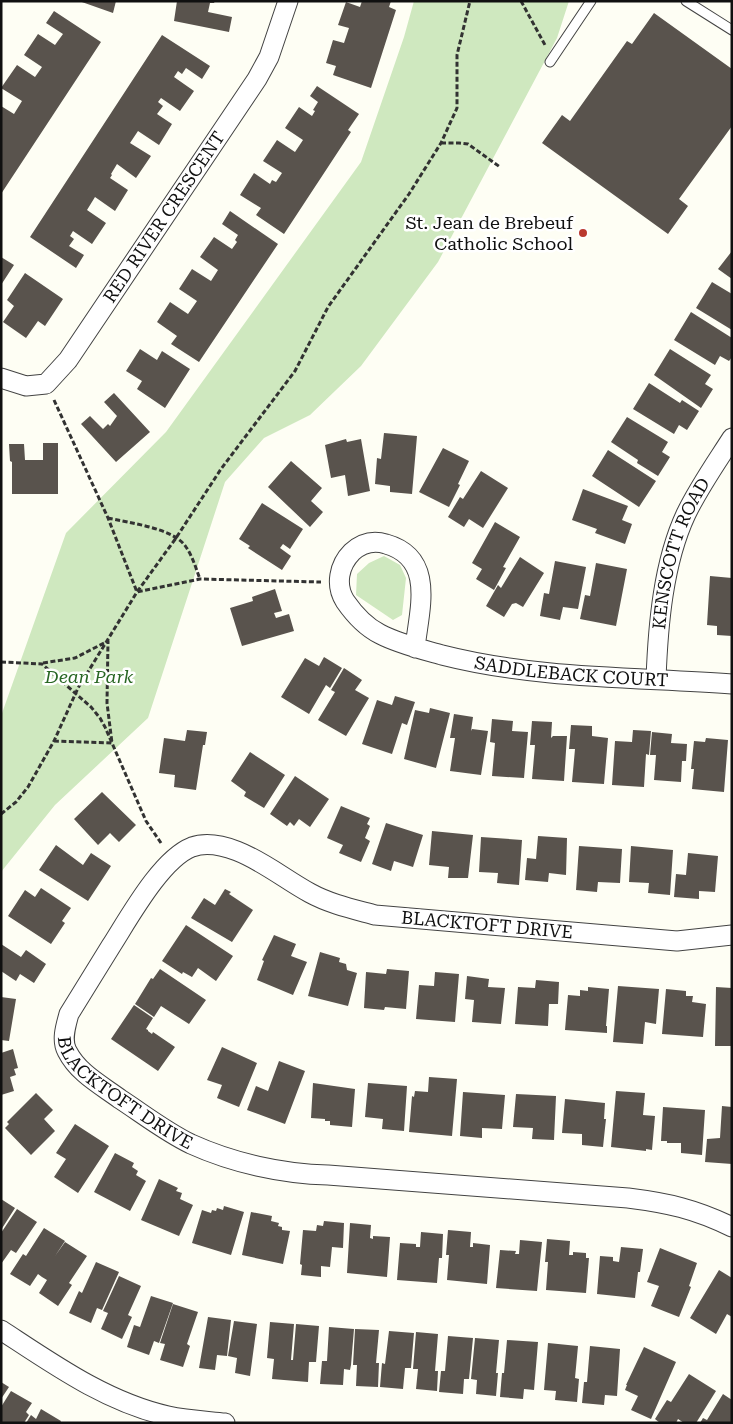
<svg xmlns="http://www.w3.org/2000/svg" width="733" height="1424" font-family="'Roboto Serif',serif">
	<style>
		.green { fill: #cfe8bf }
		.building { fill: #59534d }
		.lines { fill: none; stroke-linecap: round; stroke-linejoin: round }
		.lane-casing { stroke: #434343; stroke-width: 11 }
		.street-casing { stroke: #434343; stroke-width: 21 }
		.path { stroke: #323232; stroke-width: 3; stroke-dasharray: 5 2.5; stroke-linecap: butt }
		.lane { stroke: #fff; stroke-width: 9 }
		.street { stroke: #fff; stroke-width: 19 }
		.poi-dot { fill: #ba392f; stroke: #fff; stroke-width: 2 }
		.labels { text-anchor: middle; stroke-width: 5; stroke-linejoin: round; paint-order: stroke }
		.street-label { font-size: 18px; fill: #101010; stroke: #fff }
		.poi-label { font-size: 18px; fill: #101010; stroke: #fff; text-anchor: end }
		.park-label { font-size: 18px; font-style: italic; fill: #286623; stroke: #fff }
	</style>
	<rect width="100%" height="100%" fill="#fefef4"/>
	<path class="green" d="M414,1H569L557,38L438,262L361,366L310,415L264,438L225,482L148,718L55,805L1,872V716L66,533L166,432L361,162L404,37Z
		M384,556L400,565L406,578L402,615L393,620L356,595L357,574L369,563Z"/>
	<path class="building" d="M79,1H116L113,13Z
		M177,1H215L214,3H210L208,12L232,17L229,32L174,21Z
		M362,1H391L389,7L396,10L371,88L333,75L336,66L326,63L333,40L344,43L349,28L338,25L346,2L360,7Z
		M54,11L101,42L1,194V106L14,114L22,101L1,88L17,65L35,77L42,67L24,55L38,34L55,45L63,34L46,23Z
		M654,13L732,69V126L679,199L688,206L668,234L542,143L562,115L570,121L627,41L632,44Z
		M162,35L210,66L202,79L186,68L182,74L178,71L174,77L194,91L180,111L161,98L158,102L163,106L157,114L172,124L159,145L138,131L130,143L151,156L136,178L117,164L111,174L112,175L110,178L128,190L115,211L95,197L87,210L106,223L92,244L73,231L70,236L74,239L69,246L84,255L76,268L30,237Z
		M317,86L359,114L348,130L351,132L284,234L256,215L261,208L240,195L254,173L270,184L272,180L276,182L282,173L263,161L277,140L295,152L303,140L285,128L299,107L312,116L315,111L313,110L318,102L310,96Z
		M230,211L278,244L199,362L171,344L177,336L157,322L170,302L188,314L197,301L179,289L192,269L211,281L218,270L200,257L214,237L232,249L237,242L235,240L238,235L222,224Z
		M732,251V279L718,269Z
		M1,257L14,265L1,285Z
		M25,273L63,299L45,326L38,321L26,338L3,322L14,306L7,300Z
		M712,282L732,294V330L696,308Z
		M691,312L732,338V357L729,361L720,356L715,365L674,340Z
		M140,349L157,360L162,351L190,369L165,408L137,389L142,381L126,371Z
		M670,349L711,375L705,384L713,389L701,408L654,375Z
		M649,383L680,403L682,400L699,411L687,430L679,425L674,434L633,409Z
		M114,393L150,432L116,462L81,424L90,416L103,429L108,424L110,426L117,416L104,402Z
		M627,417L668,442L662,452L670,457L658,476L637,463L638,460L611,442Z
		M384,433L417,436L412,494L390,492V486L375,484L377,458L381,459Z
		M346,439L347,442L361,439L370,491L348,496L345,475L331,478L325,445Z
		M43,443H58V494H12V462L10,461L9,444H24L25,460H43Z
		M443,448L469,461L458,484L460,485L449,507L419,492Z
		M608,450L656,481L639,507L592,476Z
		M291,461L322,488L311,501L323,512L310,527L268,487Z
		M481,471L508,488L483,528L469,519L464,527L448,517L460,497L463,499Z
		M583,489L628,506L622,520L632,524L625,544L595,533L597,529L572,520Z
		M262,503L303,529L290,549L283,544L280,548L291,556L282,570L248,548L250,546L239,539Z
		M495,522L520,537L503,567L506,568L494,590L476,579L482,569L472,563Z
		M520,557L544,573L523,607L516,603L512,604L504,617L486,606L498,585L501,588Z
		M555,561L586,567L578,609L563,607L560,620L540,616L544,593L549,594Z
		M596,563L627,569L616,626L580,619L585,595L590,596Z
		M710,576L732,578V636L717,635V626L707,625Z
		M275,589L282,611L274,613L276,618L289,614L294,631L242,646L230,608L253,601L252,597Z
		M324,657L342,668L330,688L326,685L309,714L281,697L305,658L319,666Z
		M344,668L362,680L355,690L369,698L346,736L318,720L335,692L331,690Z
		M395,696L415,702L407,725L402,723L392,754L362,744L377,700L392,705Z
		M430,708L450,713L436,768L404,759L415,710L429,713Z
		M454,714L473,717L471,731L472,729L488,731L481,775L450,771L455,738H450Z
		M492,719L513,721L512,731L528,732L524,778L492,776L495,743L490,742Z
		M532,721L552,722L551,738L553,736H567L564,781L532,779L535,745H530Z
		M571,725L592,726V736L608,738L604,784L572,782L575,749H569Z
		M187,730L207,732L205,745H203L196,790L174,787L175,775L159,773L164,738L185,741Z
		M633,730L651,731L649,755L646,754L644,787L612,785L615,741L632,742Z
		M652,732L672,734L671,743L687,744L686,761H682L681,782L654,780L656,755H650Z
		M706,738L728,740L724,792L692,789L694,769H691L694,741L705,742Z
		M250,752L285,775L264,808L244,796L246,792L231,781Z
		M295,776L329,799L310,827L299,819L294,826L290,822L287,826L270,814Z
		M102,792L136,825L119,842L110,833L98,845L74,819Z
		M341,806L370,818L367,824L370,826L365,838L370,841L361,862L339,853L343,845L327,838Z
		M386,823L423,835L413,867L394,861L391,871L372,864Z
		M432,831L473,835L468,878H448L449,867L429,865Z
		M538,836L567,838L566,875L549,873L548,882L525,880L527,858L536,859Z
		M481,837L522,840L519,885L497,883L498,873L479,872Z
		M56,845L83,865L91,853L111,866L88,901L39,870Z
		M579,846L622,849L620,883L598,882L597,892L576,890Z
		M631,846L673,850L670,895L648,893L649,883L629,882Z
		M688,853L718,856L715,892L699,891V899L674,897L676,874L686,875Z
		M41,888L71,908L62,921L65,923L51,944L8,916L25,890L35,897Z
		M225,889L231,892L229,894L253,910L232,942L191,918L204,898L215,905Z
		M186,925L233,956L216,981L198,968L192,977L183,972L182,974L162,961Z
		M274,935L296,944L291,956L307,962L293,995L257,980L264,961L262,960Z
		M1,944L21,957L26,950L46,964L34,983L20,974L16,981L1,971Z
		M320,952L340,958L339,962L346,964L347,970L357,973L348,1006L308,996Z
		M160,969L206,1000L189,1024L161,1006L154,1017L135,1004L151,978L153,979Z
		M387,969L409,971L406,1009L385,1007L384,1010L364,1008L366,972L386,974Z
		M435,972L459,974L455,1022L416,1019L419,985L434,986Z
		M467,976L489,979L488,987L505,988L501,1024L472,1022L474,1000L465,999Z
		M536,980L559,982L558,1004H549L548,1026L515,1024L518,987L535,988Z
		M618,986L659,989L656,1024L645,1022L643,1044L613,1042Z
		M588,987L609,989L606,1026H607V1033L565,1030L568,995L580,996V990L588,991Z
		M716,987L732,988V1046H715Z
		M666,989L686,991V996H693L692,1002L706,1004L703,1037L662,1034Z
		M1,997L16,999L9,1041L1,1040Z
		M134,1005L153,1018L146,1029L148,1030V1031L152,1034L153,1032L175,1047L158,1071L111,1039Z
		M222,1047L257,1063L239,1107L217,1098L222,1085L207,1080Z
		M13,1049L18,1068L14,1069L16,1075L10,1077L14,1091L1,1095V1053Z
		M279,1061L305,1071L285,1124L247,1110L256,1086L268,1091Z
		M429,1077L457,1079L452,1136L409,1132L412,1096L414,1097L415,1091L428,1092Z
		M313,1083L355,1089L352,1127L330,1125V1121H325V1119L311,1118Z
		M368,1083L407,1086L404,1131L382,1129L383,1119L365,1117Z
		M616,1091L645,1093L643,1115L655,1116L652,1150L646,1149V1151L611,1147Z
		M463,1092L505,1095L502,1129L482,1128V1138L460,1136Z
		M36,1093L53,1110L44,1119L55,1131L31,1155L5,1128L9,1124L7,1122Z
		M516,1094L556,1096L554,1140L532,1139L533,1128L513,1127Z
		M565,1099L605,1103L604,1119H606L605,1128L603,1147L582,1145V1134L562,1133Z
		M722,1106L732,1107V1164L705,1162L707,1139L720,1138Z
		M663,1107L705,1110L702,1155L681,1153V1143H667V1141H661Z
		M75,1124L109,1146L78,1193L54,1177L66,1159L56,1153Z
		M115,1153L134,1163L132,1167L138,1171L136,1175L146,1181L130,1211L94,1192Z
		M159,1179L178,1188L176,1191L182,1193L180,1199L193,1205L179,1236L141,1220Z
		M1,1199L15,1208L1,1230Z
		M224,1206L244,1212L231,1255L192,1243L202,1210L211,1213L212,1210L216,1211L217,1208L223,1210Z
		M17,1209L37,1222L16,1253L11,1250L1,1264V1233Z
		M251,1212L272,1216L271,1221L279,1223L278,1226L282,1227V1230L290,1231L283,1264L242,1255Z
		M324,1221L344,1223L343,1248L332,1247L330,1267L321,1266V1277L301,1275L302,1265L300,1264L303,1230L316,1231L317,1225L323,1226Z
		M350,1223L371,1225L370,1238L373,1239V1236L390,1237L387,1277L347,1273Z
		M44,1228L65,1241L55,1256L65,1242L87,1256L69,1283L72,1285L58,1306L39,1293L47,1280L42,1277L38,1274L30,1286L10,1274L23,1254L26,1256Z
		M448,1230L471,1232L470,1247H473V1243L490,1245L487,1284L447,1280L449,1255H446Z
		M421,1232L443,1234L442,1258H439L437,1283L397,1280L400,1243L416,1244V1247H420Z
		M547,1239L570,1241L569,1255H573V1252L586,1253V1258H589L586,1293L546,1290L548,1262H545Z
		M520,1240L542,1242L537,1291L496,1288L500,1250L516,1251L515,1254H519Z
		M621,1247L643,1249L640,1272H638L635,1298L597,1294L600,1256L613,1257V1261L619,1262Z
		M660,1248L697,1263L689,1286L691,1287L679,1317L651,1306L659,1286L647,1282Z
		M96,1262L119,1272L102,1310L97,1308L91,1323L69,1313L79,1291L82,1293Z
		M719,1270L732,1278V1317L727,1314L716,1334L690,1318Z
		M119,1276L141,1286L128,1315L132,1317L122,1339L101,1329L108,1313L103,1311Z
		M151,1296L173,1303L159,1343L154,1341L149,1355L127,1347L134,1325L140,1327Z
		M173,1304L198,1312L187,1344L190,1346L183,1367L160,1360L165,1344L160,1343Z
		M208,1317L231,1320L227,1356L217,1355L215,1370L199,1368Z
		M234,1321L257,1324L250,1376L235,1373L237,1358L228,1356Z
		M270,1322L294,1324L291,1360H293L296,1324L319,1326L316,1362H309L308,1382L272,1379L274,1359L267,1358Z
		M329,1327L354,1329L351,1365L350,1370L344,1369L343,1385L320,1384L322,1361H327Z
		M355,1329L379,1330L376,1363H379L378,1387L356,1386L357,1365H353Z
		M389,1331L414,1333L411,1368H405L403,1389L380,1387L382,1363L385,1364Z
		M416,1332L438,1334L435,1371H438L437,1391L416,1389L418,1369H413Z
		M448,1336L473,1338L469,1379H464L463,1394L439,1392L441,1371H445Z
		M475,1338L499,1340L496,1373H498L496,1396L476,1394L477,1380L471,1379Z
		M507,1340L538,1342L534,1390L524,1389L523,1399L500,1397L502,1373H504Z
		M548,1343L578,1346L575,1378L579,1379L577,1402L555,1400L556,1391L544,1390Z
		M590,1346L620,1349L617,1396L605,1395L604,1405L582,1403L584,1382H587Z
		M644,1347L676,1362L651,1419L631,1410L638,1396L625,1390L627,1385H626Z
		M689,1374L716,1391L696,1423H684L678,1419L676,1423H660L655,1419L667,1400L671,1402Z
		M1,1382L9,1387L1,1399Z
		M11,1391L32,1403L26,1412L29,1415L24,1423H1V1407Z
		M723,1394L732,1400V1423H700L703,1418L707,1420Z
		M41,1409L61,1421L60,1423H26L31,1415L36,1419Z"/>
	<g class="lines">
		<defs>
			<path id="lane" d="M686,1L732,30
				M550,62L591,1"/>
			<g id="street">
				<path id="s1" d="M1,378L26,386L46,384L68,360L257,79L269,57L288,1"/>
				<path id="s2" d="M415,648C419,610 436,558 386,544C373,540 362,543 352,552C339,565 335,585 345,601C354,614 366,627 380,634C399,644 421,649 442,655C536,679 635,677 732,684"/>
				<path id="s3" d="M656,679C658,626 663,563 686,514C699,487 716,463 732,438"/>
				<path id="s4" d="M732,935L677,941L375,915C353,909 330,904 310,893C286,880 263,861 237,851C224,846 206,842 192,847C161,859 129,918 111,946C97,969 83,991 69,1014C66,1025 61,1040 67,1051C78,1073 101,1085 120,1099C143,1114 166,1132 191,1144C233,1163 282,1174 328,1175L628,1198C668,1203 695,1209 732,1227"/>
				<path d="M1,1330C53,1364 106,1402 168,1416C186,1420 206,1421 225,1423"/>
			</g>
		</defs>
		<use href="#lane" class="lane-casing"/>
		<use href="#street" class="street-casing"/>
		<path class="path" d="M521,1L545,45
			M441,143H459L468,144L500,167
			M54,400L108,518L137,592L200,579L321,582
			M108,518C129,523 174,528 186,547C193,557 196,569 200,579
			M1,662L42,664L91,707L100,718L105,727L146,821L161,843
			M43,663L75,658L108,641L107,703L112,743L54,741
			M1,814L16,802L28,787L54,741L78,688L137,592L176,538L221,469L295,371L328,307L409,194L441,143L457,108V55L470,1"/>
		<use href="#lane" class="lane"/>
		<use href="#street" class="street"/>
	</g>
	<circle class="poi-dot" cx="583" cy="233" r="5"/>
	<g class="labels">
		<g class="street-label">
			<text dy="6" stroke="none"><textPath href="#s1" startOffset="251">RED RIVER CRESCENT</textPath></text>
			<text dy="6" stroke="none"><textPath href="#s3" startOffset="129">KENSCOTT ROAD</textPath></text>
			<text dy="6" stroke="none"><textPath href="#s2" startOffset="456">SADDLEBACK COURT</textPath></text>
			<text transform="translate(487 925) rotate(5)" y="6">BLACKTOFT DRIVE</text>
			<text dy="6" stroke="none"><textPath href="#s4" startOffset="876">BLACKTOFT DRIVE</textPath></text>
		</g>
		<g class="poi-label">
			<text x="573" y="229">St. Jean de Brebeuf<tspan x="573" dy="21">Catholic School</tspan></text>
		</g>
		<g class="park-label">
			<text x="89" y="683">Dean Park</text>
		</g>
	</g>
	<rect width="733" height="1424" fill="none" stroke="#101010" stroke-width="5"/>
</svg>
